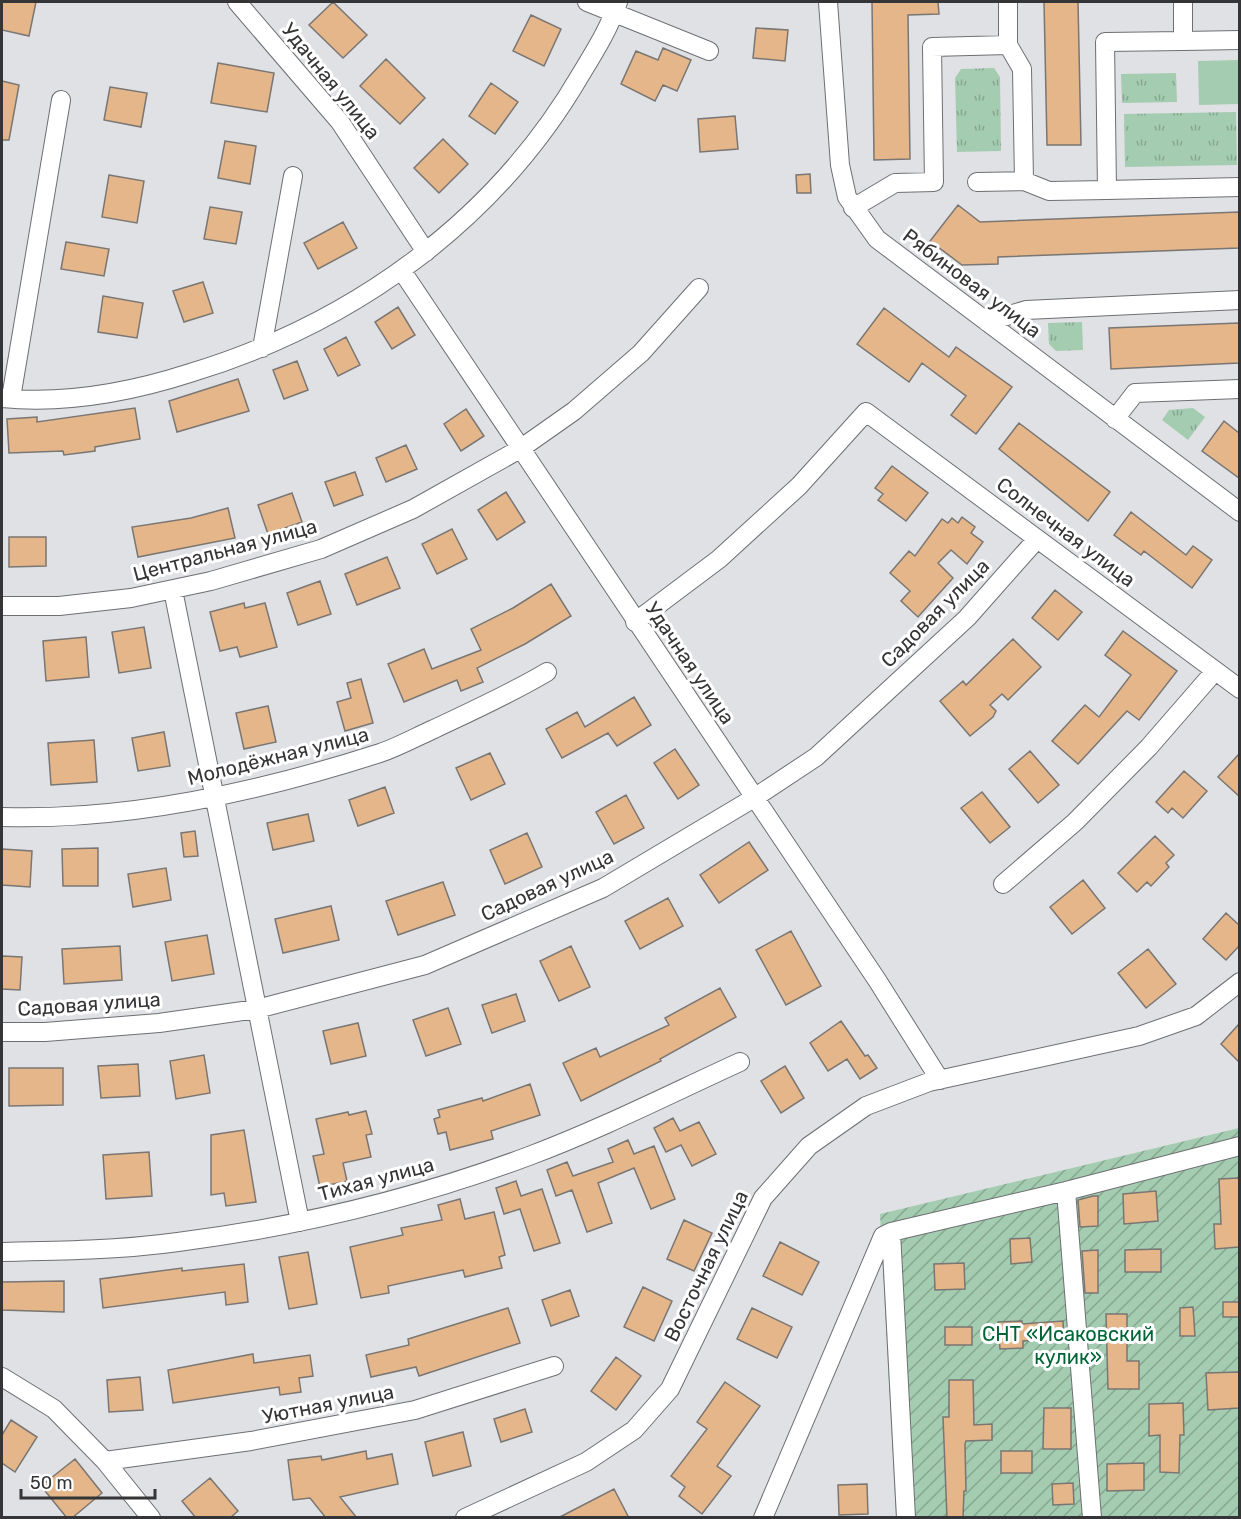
<svg xmlns="http://www.w3.org/2000/svg" width="1241" height="1519" font-family="Rubik,sans-serif">
	<style>
		.park { fill: url(#park-tufts) }
		.garden { fill: url(#garden-furrows) }
		.pitch { fill: #a4ccb0 }
		.building { fill: #e5b689; stroke: #7a7673; stroke-width: 1.5 }
		.lines { fill: none; stroke-linecap: round; stroke-linejoin: round }
		.minor-casing { stroke: #6d6f72; stroke-width: 20 }
		.minor { stroke: #fff; stroke-width: 18 }
		.labels { text-anchor: middle; stroke-width: 6; stroke-linejoin: round; paint-order: stroke }
		.street-label { font-size: 20px; fill: #353537; stroke: #fff }
		.park-label { font-size: 20px; fill: #006436; stroke: #fff }
	</style>
	<defs>
		<pattern id="park-tufts" width="24" height="20" patternUnits="userSpaceOnUse" patternTransform="scale(1.5)"><rect width="24" height="20" fill="#a4ccb0"/><path d="M3 7l-1-3M5 7V3M7 7l1-3M15 17l-1-3M17 17v-4M19 17l1-3" fill="none" stroke="#86a690"/></pattern>
		<pattern id="garden-furrows" width="10" height="10" patternUnits="userSpaceOnUse" patternTransform="scale(1.5)"><rect width="10" height="10" fill="#a4ccb0"/><path d="M-1 1l2-2M0 10L10 0M9 11l2-2" fill="none" stroke="#86a690"/></pattern>
	</defs>
	<rect width="100%" height="100%" fill="#e0e1e5"/>
	<path class="park" d="M994,68L1000,77L1001,151L957,152L955,78L961,69Z
		M1176,73L1177,102L1122,103L1121,74Z
		M1236,112L1237,165L1125,167L1124,114Z
		M1082,322L1083,350L1056,351L1049,344L1048,323Z
		M1193,408L1205,417L1188,440L1162,420L1169,410Z"/>
	<path class="garden" d="M1239,1128V1517H896L880,1214Z"/>
	<path class="pitch" d="M1239,60V104L1199,105L1198,61Z"/>
	<path class="building" d="M2,2H36L29,36L2,30Z
		M333,2L367,35L343,58L309,25Z
		M872,2H938L939,14L908,15L910,159L874,160Z
		M1044,2H1078L1081,145H1047Z
		M531,15L561,29L544,66L513,51Z
		M756,28L788,30L785,61L753,58Z
		M663,48L691,60L677,91L663,85L655,101L621,84L636,51L658,60Z
		M386,59L425,98L400,124L360,86Z
		M218,63L274,73L267,112L211,103Z
		M2,81L19,85L9,140H2Z
		M491,83L518,102L495,134L469,116Z
		M110,87L147,93L141,127L104,120Z
		M735,116L738,149L700,152L698,119Z
		M443,139L468,164L439,193L414,168Z
		M225,141L256,146L250,184L218,178Z
		M810,174L811,193H797L796,175Z
		M109,175L144,181L137,223L102,217Z
		M958,205L980,222L1239,212V248L998,257V264L962,265L930,241Z
		M210,207L242,212L236,244L204,239Z
		M343,222L357,248L318,269L304,243Z
		M66,242L109,249L104,276L61,269Z
		M203,282L213,313L184,322L173,291Z
		M103,296L143,303L137,338L98,332Z
		M398,307L415,335L392,349L375,322Z
		M884,308L949,357L956,347L1012,387L976,434L951,415L966,396L922,363L909,382L857,344Z
		M1239,323V363L1111,369L1109,328Z
		M346,337L360,365L338,376L324,349Z
		M297,361L308,390L284,399L273,370Z
		M238,379L249,411L177,432L169,401Z
		M135,408L140,439L95,447V451L64,455L63,451L9,453L7,419L37,417V422Z
		M466,409L484,436L461,451L444,424Z
		M1224,421L1239,433V478L1202,451Z
		M1019,423L1110,492L1088,521L999,449Z
		M406,445L417,469L386,482L376,458Z
		M892,466L928,493L906,521L878,500L883,494L875,488Z
		M355,472L363,495L334,506L325,482Z
		M506,492L525,522L497,540L478,510Z
		M292,493L302,522L268,534L258,505Z
		M228,508L235,538L138,557L132,527L191,518Z
		M1131,512L1186,555L1193,546L1212,560L1192,588L1144,551L1141,555L1114,535Z
		M962,517L975,527L971,533L983,542L967,564L951,550L938,563L953,578L918,617L901,601L910,591L890,573L909,551L915,556L942,519L948,523L952,518L958,523Z
		M452,529L467,559L437,574L422,544Z
		M9,537H46V566L9,567Z
		M387,557L400,588L357,605L345,574Z
		M320,581L331,614L298,625L287,593Z
		M551,584L571,616L525,644L477,668L483,682L461,691L457,680L404,702L388,664L424,649L432,669L481,650L471,629L513,608Z
		M1055,590L1082,612L1058,640L1032,618Z
		M244,603L245,608L265,603L277,647L240,657L237,647L220,651L210,612Z
		M144,627L151,668L119,673L112,632Z
		M1123,631L1177,671L1139,720L1127,711L1078,764L1052,741L1085,705L1099,717L1131,675L1105,655Z
		M86,637L89,677L46,681L43,641Z
		M1013,639L1041,667L1008,700L1002,694L990,705L996,711L993,717L970,736L940,701L963,681L966,685Z
		M361,679L373,723L345,731L337,702L351,698L347,683Z
		M634,697L651,725L617,746L608,733L562,758L546,729L577,712L585,727Z
		M268,706L276,742L244,749L236,713Z
		M164,732L170,766L138,771L132,738Z
		M94,740L97,782L51,785L48,743Z
		M675,749L699,785L678,799L654,763Z
		M1030,751L1059,785L1038,803L1009,769Z
		M490,753L505,784L471,800L456,768Z
		M1239,754V796L1218,777Z
		M1184,771L1207,791L1183,818L1172,808L1168,813L1156,802Z
		M385,787L394,813L358,826L349,800Z
		M982,792L1010,827L990,843L961,808Z
		M626,795L644,828L614,844L596,812Z
		M308,814L314,841L273,850L267,823Z
		M195,831L198,856L184,857L181,833Z
		M527,833L542,867L505,884L490,850Z
		M1155,836L1174,855L1166,863L1169,867L1151,886L1147,882L1137,892L1118,873Z
		M749,842L768,870L719,903L700,875Z
		M98,848V886H63L62,849Z
		M2,849L32,851L30,887L2,885Z
		M166,868L171,900L133,907L128,874Z
		M1083,880L1105,908L1072,934L1050,907Z
		M443,882L455,915L398,935L386,901Z
		M668,898L683,926L640,949L625,921Z
		M331,906L339,940L283,953L275,919Z
		M1226,913L1239,925V946L1226,960L1203,939Z
		M791,931L821,986L786,1005L756,950Z
		M207,935L214,974L172,981L165,942Z
		M120,946L122,980L64,984L62,949Z
		M571,946L590,987L559,1001L540,961Z
		M1148,949L1176,984L1146,1008L1118,973Z
		M2,956L22,957L20,990L2,989Z
		M720,988L736,1017L660,1059L661,1061L581,1101L563,1063L596,1048L600,1057L669,1025L665,1018Z
		M516,994L525,1021L492,1033L482,1005Z
		M448,1008L461,1044L426,1056L413,1020Z
		M841,1021L865,1056L868,1055L877,1068L860,1079L847,1059L828,1071L810,1043Z
		M358,1023L366,1056L331,1064L323,1031Z
		M1239,1024V1062L1221,1044Z
		M204,1055L210,1093L176,1099L170,1061Z
		M138,1064L140,1096L101,1098L98,1066Z
		M785,1066L804,1098L781,1113L761,1081Z
		M9,1068H63V1105L9,1106Z
		M530,1084L540,1115L491,1131L493,1139L450,1150L446,1132L438,1134L434,1119L440,1117L438,1110L482,1098L483,1101Z
		M366,1111L372,1134L366,1135L371,1157L343,1163L347,1181L320,1187L313,1156L324,1154L316,1119L348,1112L349,1115Z
		M673,1118L680,1131L699,1122L716,1154L692,1166L681,1145L666,1152L654,1128Z
		M244,1130L256,1202L226,1206L224,1193L211,1195V1135Z
		M628,1140L634,1154L654,1146L675,1199L651,1209L634,1168L598,1183L612,1223L587,1232L572,1190L556,1196L547,1170L567,1162L573,1176L613,1162L608,1149Z
		M149,1152L152,1196L106,1199L103,1155Z
		M1239,1178V1247L1215,1249L1214,1224H1221L1219,1179Z
		M516,1181L521,1196L542,1189L560,1243L534,1251L520,1209L504,1214L496,1188Z
		M1156,1191L1158,1221L1124,1224L1123,1194Z
		M1093,1196H1098V1226L1080,1227L1078,1200Z
		M460,1199L465,1219L494,1212L505,1255L499,1257L502,1268L465,1277L463,1270L388,1286L389,1293L361,1298L350,1247L403,1235L401,1228L442,1220L438,1205Z
		M684,1220L712,1233L694,1271L667,1259Z
		M1030,1238L1032,1262L1011,1264L1010,1239Z
		M780,1242L819,1262L802,1295L763,1276Z
		M1161,1249V1272H1125V1250Z
		M1098,1250V1293H1085L1082,1251Z
		M308,1252L317,1304L289,1309L279,1257Z
		M964,1263L965,1289L935,1290L934,1264Z
		M244,1264L248,1302L226,1305L225,1292L103,1308L100,1279L182,1268V1271Z
		M64,1281V1312L2,1310V1282Z
		M643,1287L672,1301L654,1341L624,1327Z
		M570,1290L579,1316L551,1326L542,1300Z
		M1223,1302H1239V1317H1223Z
		M1193,1307L1195,1336H1180V1308Z
		M508,1308L520,1343L419,1376L416,1367L371,1377L366,1355L409,1345L408,1339Z
		M752,1308L792,1327L777,1358L737,1339Z
		M1106,1314H1127V1361H1139V1389H1108Z
		M1022,1321V1324L1063,1321L1064,1339L1023,1341V1348L1000,1349L998,1322Z
		M945,1327H972V1345H945Z
		M253,1354L254,1363L310,1355L313,1376L299,1378L301,1392L280,1395L279,1387L173,1403L168,1370Z
		M616,1357L641,1376L616,1410L591,1391Z
		M1239,1372V1408L1208,1410L1206,1373Z
		M140,1377L143,1410L109,1412L107,1380Z
		M949,1380H973L974,1425L992,1424V1440L966,1441L965,1444L966,1491H964L963,1518H947L943,1417H949Z
		M725,1382L760,1406L717,1466L731,1476L702,1514L679,1496L685,1487L671,1476L707,1429L697,1422Z
		M1183,1403L1184,1435H1180L1179,1473L1160,1472V1435L1149,1436V1404Z
		M1044,1408H1071V1449H1043Z
		M525,1409L532,1432L501,1442L494,1419Z
		M11,1420L37,1437L15,1472L2,1463V1435Z
		M463,1432L471,1466L433,1476L425,1442Z
		M366,1451L367,1459L392,1454L398,1484L340,1497L357,1518H326L310,1498L293,1500L288,1460L321,1456L322,1460Z
		M1001,1451H1032V1473H1001Z
		M75,1459L102,1493L72,1518H67L41,1486Z
		M1144,1463V1490L1107,1491V1464Z
		M210,1478L238,1511L230,1518H196L182,1501Z
		M1073,1483L1074,1504L1053,1505L1052,1484Z
		M867,1484L868,1514L839,1515L838,1485Z
		M614,1489L629,1518H558Z"/>
	<g class="lines">
		<defs>
			<path id="minor" d="M237,2L340,122L426,252
				M587,2L709,51
				M828,2L840,165L847,197L877,239L1240,512
				M1008,2V45L1022,69L1024,181
				M1183,2V41L1240,40
				M977,182L1024,181L1049,191L1107,190L1105,42L1183,41
				M1107,190L1240,187
				M853,208L895,183L934,182L932,47L1008,45
				M402,271L877,980L940,1080
				M987,322L1026,310L1240,300
				M262,348L293,176
				M2,398C64,404 131,392 190,373C352,324 495,222 581,74C595,51 610,27 618,2
				M11,398L61,100
				M1115,419L1135,393L1240,389
				M173,590L300,1222
				M2,606H59L131,598L211,581L321,549L413,509L520,449L574,411L641,353L699,288
				M635,622L719,559L799,486L866,412L1240,689
				M2,817C129,821 259,792 380,753C398,747 416,737 434,729C472,711 510,694 547,672
				M1003,884L1075,822L1149,747L1215,671
				M2,1032H45L159,1023L257,1009L425,965L603,888L754,798L816,757L967,618L1037,539
				M1066,1191L1092,1518
				M2,1252C60,1251 120,1250 178,1242C296,1227 417,1198 529,1156C601,1129 670,1094 740,1062
				M2,1377L54,1409L105,1461L151,1518
				M105,1461L251,1441L415,1410L554,1366
				M465,1518L586,1462L634,1430L670,1389L763,1198L809,1146L866,1106L929,1082L1139,1036L1196,1016L1240,982
				M763,1518L883,1236L891,1232
				M906,1518L891,1232L1066,1191L1240,1146"/>
		</defs>
		<use href="#minor" class="minor-casing"/>
		<use href="#minor" class="minor"/>
	</g>
	<g class="labels">
		<g class="street-label">
			<text transform="translate(331 81) rotate(51)" y="7">Удачная улица</text>
			<text transform="translate(972 283) rotate(37)" y="7">Рябиновая улица</text>
			<text transform="translate(1066 532) rotate(37)" y="7">Солнечная улица</text>
			<text transform="translate(225 550) rotate(-15)" y="7">Центральная улица</text>
			<text transform="translate(935 613) rotate(-45)" y="7">Садовая улица</text>
			<text transform="translate(690 663) rotate(56)" y="7">Удачная улица</text>
			<text transform="translate(278 756) rotate(-14)" y="7">Молодёжная улица</text>
			<text transform="translate(547 885) rotate(-25)" y="7">Садовая улица</text>
			<text transform="translate(89 1004) rotate(-4)" y="7">Садовая улица</text>
			<text transform="translate(376 1179) rotate(-15)" y="7">Тихая улица</text>
			<text transform="translate(706 1266) rotate(-64)" y="7">Восточная улица</text>
			<text transform="translate(328 1404) rotate(-11)" y="7">Уютная улица</text>
		</g>
		<g class="park-label">
			<text x="1068" y="1341">СНТ «Исаковский<tspan x="1068" dy="23">кулик»</tspan></text>
		</g>
	</g>
	<rect width="1241" height="1519" fill="none" stroke="#353537" stroke-width="6"/>
	<path d="M21 1489v9h134v-9" fill="none" stroke="#353537" stroke-width="3"/>
	<text x="30" y="1489" font-size="18" fill="#353537" stroke="#ffffff" stroke-width="4.5" paint-order="stroke">50 m</text>
</svg>
